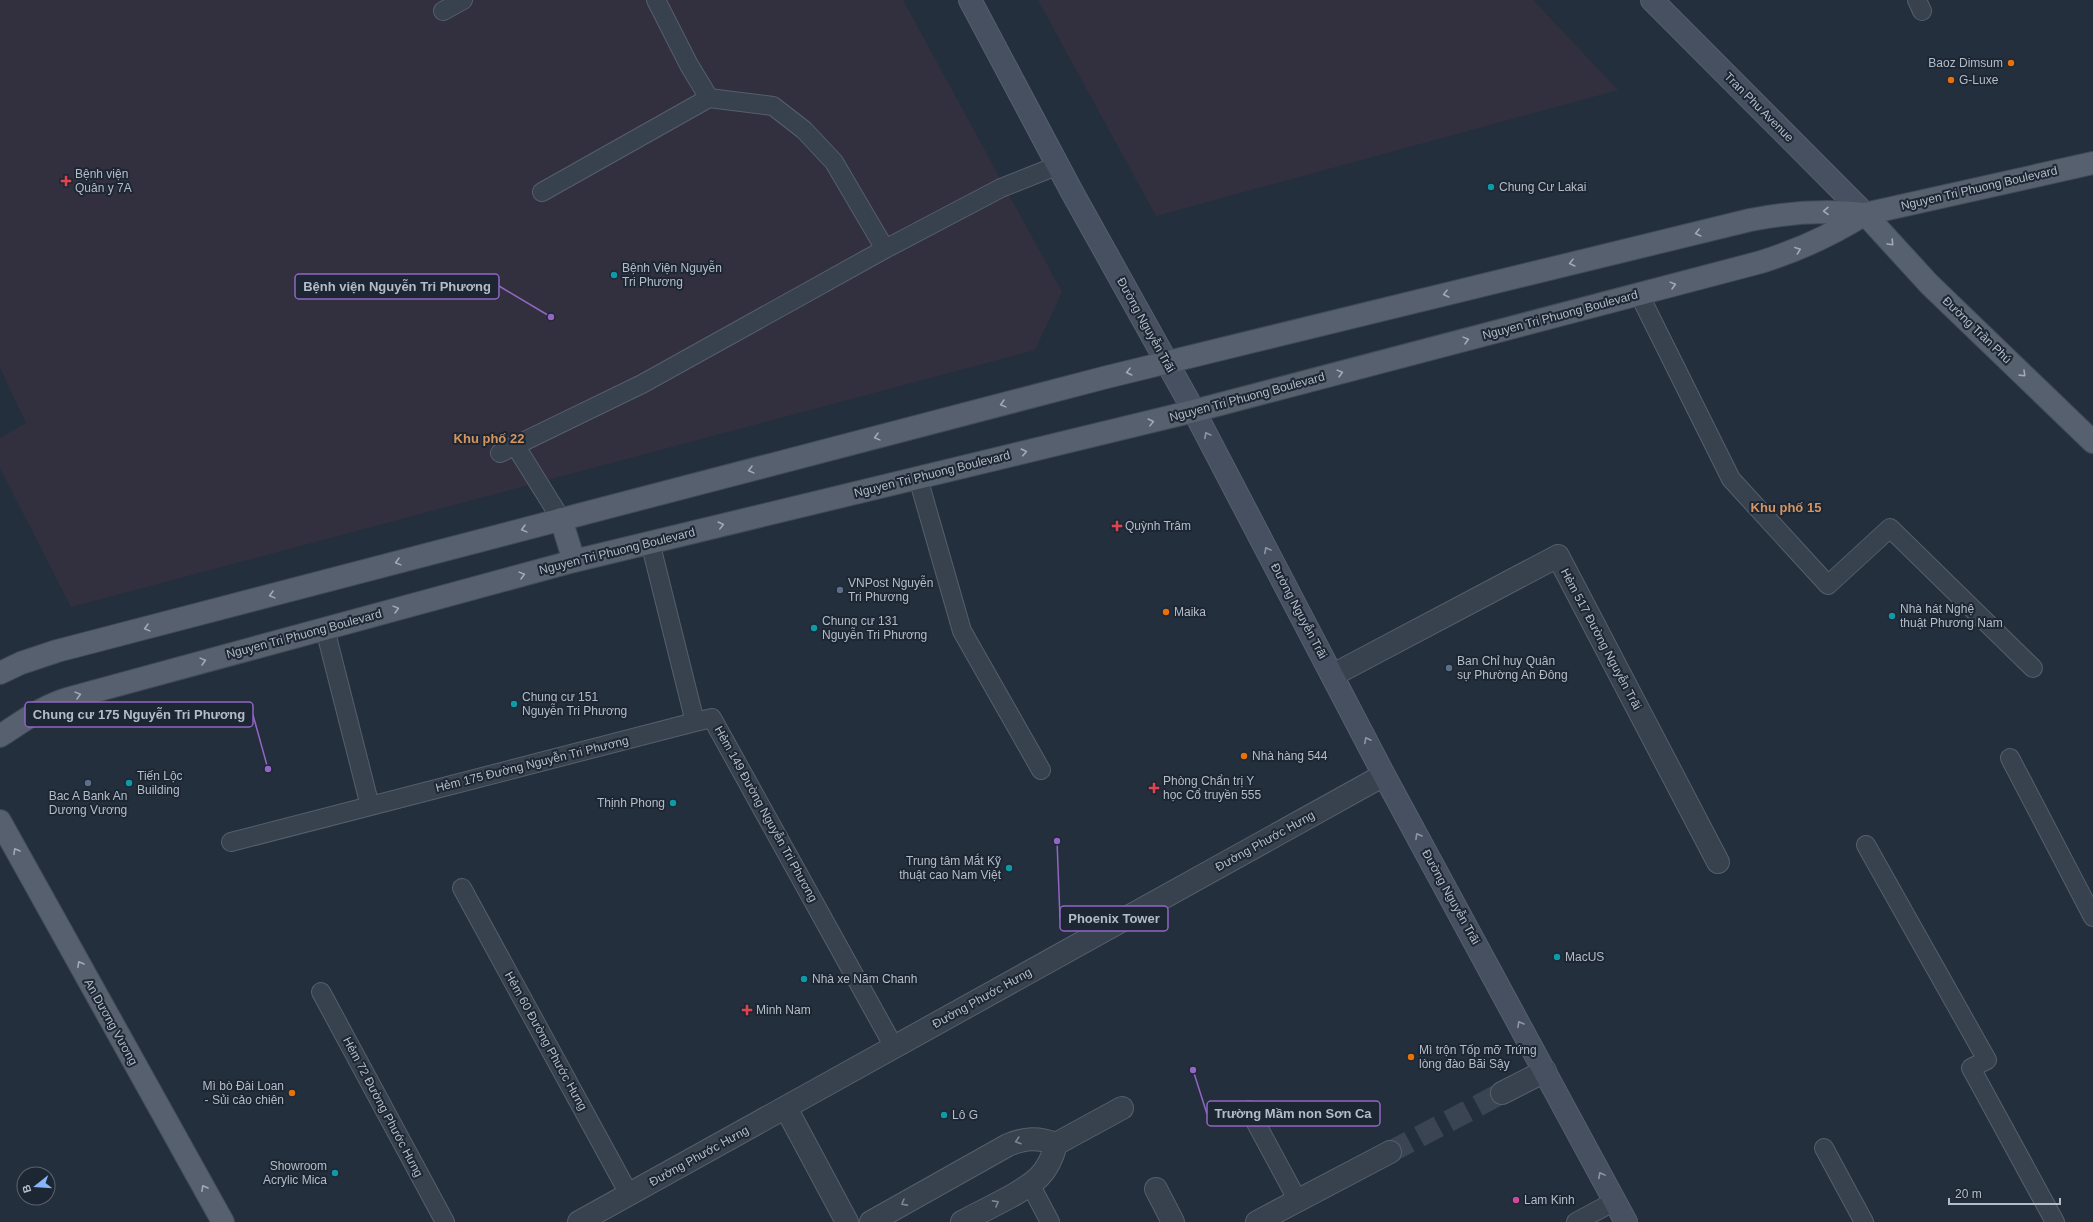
<svg xmlns="http://www.w3.org/2000/svg" width="2093" height="1222" font-family="Helvetica,sans-serif">
	<style>
		.medical { fill: #32303f }
		.lines { fill: none; stroke-linecap: round; stroke-linejoin: round }
		.minor-tunnel { stroke: #3a4453; stroke-width: 22; stroke-dasharray: 22 11; stroke-linecap: butt }
		.service-casing { stroke: #565f6c; stroke-width: 20 }
		.minor-casing { stroke: #565f6c; stroke-width: 24 }
		.secondary-casing { stroke: #565f6c; stroke-width: 24 }
		.primary-casing { stroke: #414a57; stroke-width: 24 }
		.service { stroke: #38414e; stroke-width: 18 }
		.minor { stroke: #38414e; stroke-width: 22 }
		.secondary { stroke: #465061; stroke-width: 22 }
		.primary { stroke: #56606e; stroke-width: 22 }
		.oneway { stroke: #a1aab7 }
		.oneway2 { stroke: #8e96a5 }
		.oneway3 { stroke: #7c8592 }
		.food-dot { fill: #e8710a; stroke: #1d2633; stroke-width: 1.5 }
		.health-dot { fill: #e0444e; stroke: #1d2633; stroke-width: 1.5 }
		.culture-dot { fill: #0f9aa8; stroke: #1d2633; stroke-width: 1.5 }
		.service-dot { fill: #5c6f8a; stroke: #1d2633; stroke-width: 1.5 }
		.hotel-dot { fill: #d1479c; stroke: #1d2633; stroke-width: 1.5 }
		.labels { text-anchor: middle; stroke-width: 4; stroke-linejoin: round; paint-order: stroke }
		.poi-label { font-size: 12px; fill: #b4bcc9; stroke: #1d2633; text-anchor: start }
		.street-label { font-size: 12px; fill: #b4bcc9; stroke: #1d2633 }
		.neighbourhood-label { font-size: 13px; font-weight: bold; fill: #d59563; stroke: #1d2633 }
		.leader { fill: none; stroke: #9266c3; stroke-width: 1.5 }
		.callout-dot { fill: #9266c3; stroke: #1d2633; stroke-width: 1.5 }
		.callout { fill: #1d2633; stroke: #9266c3; stroke-width: 1.5 }
		.callout-label { font-size: 13px; text-anchor: middle; font-weight: bold; fill: #b4bcc9 }
	</style>
	<rect width="100%" height="100%" fill="#242f3e"/>
	<path class="medical" d="M0,0H903L1062,292L1035,350L71,607L0,468V438L26,423L0,368Z
		M1038,0H1533L1618,90L1156,216Z"/>
	<g class="lines">
		<path class="minor-tunnel" d="M1390,1152L1502,1093"/>
		<defs>
			<path id="service" d="M656,0L689,65L709,98
				M1917,0L1922,11
				M443,11L463,0
				M542,192L709,98L773,106L804,130L834,162L885,249
				M1639,294L1731,479L1828,585L1890,528L2033,668
				M515,445L561,519
				M500,453L642,384L885,249L1001,188L1059,165
				M918,478L962,631L1041,770
				M650,542L695,722L712,718L894,1047
				M325,629L370,806
				M2010,758L2093,917
				M231,842L695,722
				M1866,845L1987,1060L1971,1068L2055,1222
				M462,888L629,1194
				M321,992L445,1222
				M1249,1110L1298,1201
				M1824,1148L1864,1222
				M1030,1184L1050,1222
				M1576,1222L1615,1201"/>
			<path id="minor" d="M1333,675L1558,556L1718,862
				M1502,1093L1545,1071
				M786,1108L847,1222
				M1156,1189L1173,1222
				M579,1222L1384,775
				M871,1222L1008,1145C1025,1138 1038,1137 1056,1144
				M962,1222C985,1209 1021,1194 1039,1177C1048,1168 1053,1156 1056,1144L1122,1108
				M1257,1222L1390,1152"/>
			<path id="secondary" d="M970,0L1072,192L1194,411L1384,775L1626,1222
				M1652,0L1865,214"/>
			<path id="primary" d="M1865,214L1929,284L2093,442
				M561,519L574,561
				M0,673L21,663L57,651L1107,377L1750,220C1789,212 1825,210 1865,214L2093,163
				M0,736C22,722 44,705 70,698L574,561L1194,411L1761,262C1799,250 1832,235 1865,214
				M0,821L223,1222"/>
		</defs>
		<use href="#service" class="service-casing"/>
		<use href="#minor" class="minor-casing"/>
		<use href="#secondary" class="secondary-casing"/>
		<use href="#primary" class="primary-casing"/>
		<use href="#service" class="service"/>
		<use href="#minor" class="minor"/>
		<use href="#secondary" class="secondary"/>
		<use href="#primary" class="primary"/>
	</g>
	<defs><path id="oneway-chevron" d="M-2-3.5L2.5 0L-2 3.5" fill="none" stroke-width="1.6" stroke-linecap="round" stroke-linejoin="round"/></defs>
	<g class="oneway">
		<use href="#oneway-chevron" transform="translate(1826 211) rotate(179)"/>
		<use href="#oneway-chevron" transform="translate(1698 233) rotate(166)"/>
		<use href="#oneway-chevron" transform="translate(1891 243) rotate(47)"/>
		<use href="#oneway-chevron" transform="translate(1798 250) rotate(-20)"/>
		<use href="#oneway-chevron" transform="translate(1572 263) rotate(166)"/>
		<use href="#oneway-chevron" transform="translate(1673 285) rotate(-15)"/>
		<use href="#oneway-chevron" transform="translate(1446 294) rotate(166)"/>
		<use href="#oneway-chevron" transform="translate(1466 340) rotate(-15)"/>
		<use href="#oneway-chevron" transform="translate(1129 372) rotate(166)"/>
		<use href="#oneway-chevron" transform="translate(1340 373) rotate(-15)"/>
		<use href="#oneway-chevron" transform="translate(2023 374) rotate(44)"/>
		<use href="#oneway-chevron" transform="translate(1003 404) rotate(165)"/>
		<use href="#oneway-chevron" transform="translate(1151 422) rotate(-14)"/>
		<use href="#oneway-chevron" transform="translate(877 437) rotate(165)"/>
		<use href="#oneway-chevron" transform="translate(1024 452) rotate(-13)"/>
		<use href="#oneway-chevron" transform="translate(751 470) rotate(165)"/>
		<use href="#oneway-chevron" transform="translate(721 525) rotate(-14)"/>
		<use href="#oneway-chevron" transform="translate(524 529) rotate(165)"/>
		<use href="#oneway-chevron" transform="translate(398 562) rotate(165)"/>
		<use href="#oneway-chevron" transform="translate(522 575) rotate(-15)"/>
		<use href="#oneway-chevron" transform="translate(272 595) rotate(165)"/>
		<use href="#oneway-chevron" transform="translate(396 609) rotate(-15)"/>
		<use href="#oneway-chevron" transform="translate(147 628) rotate(165)"/>
		<use href="#oneway-chevron" transform="translate(203 661) rotate(-15)"/>
		<use href="#oneway-chevron" transform="translate(78 695) rotate(-15)"/>
		<use href="#oneway-chevron" transform="translate(16 851) rotate(-119)"/>
		<use href="#oneway-chevron" transform="translate(80 964) rotate(-119)"/>
		<use href="#oneway-chevron" transform="translate(204 1188) rotate(-119)"/>
	</g>
	<g class="oneway2">
		<use href="#oneway-chevron" transform="translate(1207 435) rotate(-118)"/>
		<use href="#oneway-chevron" transform="translate(1267 550) rotate(-118)"/>
		<use href="#oneway-chevron" transform="translate(1367 740) rotate(-117)"/>
		<use href="#oneway-chevron" transform="translate(1418 836) rotate(-119)"/>
		<use href="#oneway-chevron" transform="translate(1520 1024) rotate(-119)"/>
		<use href="#oneway-chevron" transform="translate(1601 1175) rotate(-118)"/>
	</g>
	<g class="oneway3">
		<use href="#oneway-chevron" transform="translate(1018 1141) rotate(163)"/>
		<use href="#oneway-chevron" transform="translate(904 1203) rotate(151)"/>
		<use href="#oneway-chevron" transform="translate(996 1203) rotate(-29)"/>
	</g>
	<g class="food-dot">
		<circle cx="2011" cy="63" r="4"/>
		<circle cx="1951" cy="80" r="4"/>
		<circle cx="1166" cy="612" r="4"/>
		<circle cx="1244" cy="756" r="4"/>
		<circle cx="1411" cy="1057" r="4"/>
		<circle cx="292" cy="1093" r="4"/>
	</g>
	<g class="health-dot">
		<path d="M64 175h4v4h4v4h-4v4h-4v-4h-4v-4h4z"/>
		<path d="M1115 520h4v4h4v4h-4v4h-4v-4h-4v-4h4z"/>
		<path d="M1152 782h4v4h4v4h-4v4h-4v-4h-4v-4h4z"/>
		<path d="M745 1004h4v4h4v4h-4v4h-4v-4h-4v-4h4z"/>
	</g>
	<g class="culture-dot">
		<circle cx="1491" cy="187" r="4"/>
		<circle cx="614" cy="275" r="4"/>
		<circle cx="1892" cy="616" r="4"/>
		<circle cx="814" cy="628" r="4"/>
		<circle cx="514" cy="704" r="4"/>
		<circle cx="129" cy="783" r="4"/>
		<circle cx="673" cy="803" r="4"/>
		<circle cx="1009" cy="868" r="4"/>
		<circle cx="1557" cy="957" r="4"/>
		<circle cx="804" cy="979" r="4"/>
		<circle cx="944" cy="1115" r="4"/>
		<circle cx="335" cy="1173" r="4"/>
	</g>
	<g class="service-dot">
		<circle cx="840" cy="590" r="4"/>
		<circle cx="1449" cy="668" r="4"/>
		<circle cx="88" cy="783" r="4"/>
	</g>
	<circle class="hotel-dot" cx="1516" cy="1200" r="4"/>
	<g class="labels">
		<g class="poi-label">
			<text x="2003" y="67" text-anchor="end">Baoz Dimsum</text>
			<text x="1959" y="84">G-Luxe</text>
			<text x="75" y="178">Bệnh viện<tspan x="75" dy="14">Quân y 7A</tspan></text>
			<text x="1499" y="191">Chung Cư Lakai</text>
			<text x="622" y="272">Bệnh Viện Nguyễn<tspan x="622" dy="14">Tri Phương</tspan></text>
			<text x="1125" y="530">Quỳnh Trâm</text>
			<text x="848" y="587">VNPost Nguyễn<tspan x="848" dy="14">Tri Phương</tspan></text>
			<text x="1900" y="613">Nhà hát Nghệ<tspan x="1900" dy="14">thuật Phương Nam</tspan></text>
			<text x="1174" y="616">Maika</text>
			<text x="822" y="625">Chung cư 131<tspan x="822" dy="14">Nguyễn Tri Phương</tspan></text>
			<text x="1457" y="665">Ban Chỉ huy Quân<tspan x="1457" dy="14">sự Phường An Đông</tspan></text>
			<text x="522" y="701">Chung cư 151<tspan x="522" dy="14">Nguyễn Tri Phương</tspan></text>
			<text x="1252" y="760">Nhà hàng 544</text>
			<text x="137" y="780">Tiến Lộc<tspan x="137" dy="14">Building</tspan></text>
			<text x="1163" y="785">Phòng Chẩn trị Y<tspan x="1163" dy="14">học Cổ truyền 555</tspan></text>
			<text x="88" y="800" text-anchor="middle">Bac A Bank An<tspan x="88" dy="14">Dương Vương</tspan></text>
			<text x="665" y="807" text-anchor="end">Thịnh Phong</text>
			<text x="1001" y="865" text-anchor="end">Trung tâm Mắt Kỹ<tspan x="1001" dy="14">thuật cao Nam Việt</tspan></text>
			<text x="1565" y="961">MacUS</text>
			<text x="812" y="983">Nhà xe Năm Chanh</text>
			<text x="756" y="1014">Minh Nam</text>
			<text x="1419" y="1054">Mì trộn Tốp mỡ Trứng<tspan x="1419" dy="14">lòng đào Bãi Sậy</tspan></text>
			<text x="284" y="1090" text-anchor="end">Mì bò Đài Loan<tspan x="284" dy="14">- Sủi cảo chiên</tspan></text>
			<text x="952" y="1119">Lô G</text>
			<text x="327" y="1170" text-anchor="end">Showroom<tspan x="327" dy="14">Acrylic Mica</tspan></text>
			<text x="1524" y="1204">Lam Kinh</text>
		</g>
		<g class="street-label">
			<text transform="translate(1759 107) rotate(45)" y="4">Tran Phu Avenue</text>
			<text transform="translate(1979 188) rotate(-13)" y="4">Nguyen Tri Phuong Boulevard</text>
			<text transform="translate(1560 315) rotate(-15)" y="4">Nguyen Tri Phuong Boulevard</text>
			<text transform="translate(1146 325) rotate(61)" y="4">Đường Nguyễn Trãi</text>
			<text transform="translate(1977 330) rotate(44)" y="4">Đường Trần Phú</text>
			<text transform="translate(1247 397) rotate(-15)" y="4">Nguyen Tri Phuong Boulevard</text>
			<text transform="translate(932 474) rotate(-14)" y="4">Nguyen Tri Phuong Boulevard</text>
			<text transform="translate(617 551) rotate(-14)" y="4">Nguyen Tri Phuong Boulevard</text>
			<text transform="translate(1299 611) rotate(62)" y="4">Đường Nguyễn Trãi</text>
			<text transform="translate(304 634) rotate(-15)" y="4">Nguyen Tri Phuong Boulevard</text>
			<text transform="translate(1601 639) rotate(62)" y="4">Hẻm 517 Đường Nguyễn Trãi</text>
			<text transform="translate(532 764) rotate(-14)" y="4">Hẻm 175 Đường Nguyễn Tri Phương</text>
			<text transform="translate(766 814) rotate(61)" y="4">Hẻm 149 Đường Nguyễn Tri Phương</text>
			<text transform="translate(1265 841) rotate(-29)" y="4">Đường Phước Hưng</text>
			<text transform="translate(1451 897) rotate(61)" y="4">Đường Nguyễn Trãi</text>
			<text transform="translate(982 998) rotate(-29)" y="4">Đường Phước Hưng</text>
			<text transform="translate(111 1022) rotate(61)" y="4">An Dương Vương</text>
			<text transform="translate(546 1041) rotate(61)" y="4">Hẻm 60 Đường Phước Hưng</text>
			<text transform="translate(383 1107) rotate(62)" y="4">Hẻm 72 Đường Phước Hưng</text>
			<text transform="translate(699 1156) rotate(-29)" y="4">Đường Phước Hưng</text>
		</g>
		<g class="neighbourhood-label">
			<text x="489" y="443">Khu phố 22</text>
			<text x="1786" y="512">Khu phố 15</text>
		</g>
	</g>
	<path class="leader" d="M551 317L499 286M268 769L253 715M1057 841L1060 919M1193 1070L1207 1114"/>
	<g class="callout-dot">
		<circle cx="551" cy="317" r="4"/>
		<circle cx="268" cy="769" r="4"/>
		<circle cx="1057" cy="841" r="4"/>
		<circle cx="1193" cy="1070" r="4"/>
	</g>
	<g class="callout">
		<rect x="295" y="274" width="204" height="25" rx="4"/>
		<rect x="25" y="702" width="228" height="25" rx="4"/>
		<rect x="1060" y="906" width="108" height="25" rx="4"/>
		<rect x="1207" y="1101" width="173" height="25" rx="4"/>
	</g>
	<g class="callout-label">
		<text x="397" y="291">Bệnh viện Nguyễn Tri Phương</text>
		<text x="139" y="719">Chung cư 175 Nguyễn Tri Phương</text>
		<text x="1114" y="923">Phoenix Tower</text>
		<text x="1293" y="1118">Trường Mầm non Sơn Ca</text>
	</g>
	<g transform="translate(36 1186) rotate(253)"><circle r="19" fill="#1d2633" stroke="#59626f"/>
	<path d="M0-3L7 15L0 10L-7 15Z" fill="#8ab4f8"/>
	<text y="-6" font-size="11" font-weight="bold" text-anchor="middle" fill="#b4bcc9">B</text>
	</g>
	<path d="M1949 1198v6h111v-6" fill="none" stroke="#b4bcc9" stroke-width="2"/>
	<text x="1955" y="1198" font-size="12" fill="#b4bcc9" stroke="#1d2633" stroke-width="3" paint-order="stroke">20 m</text>
</svg>
